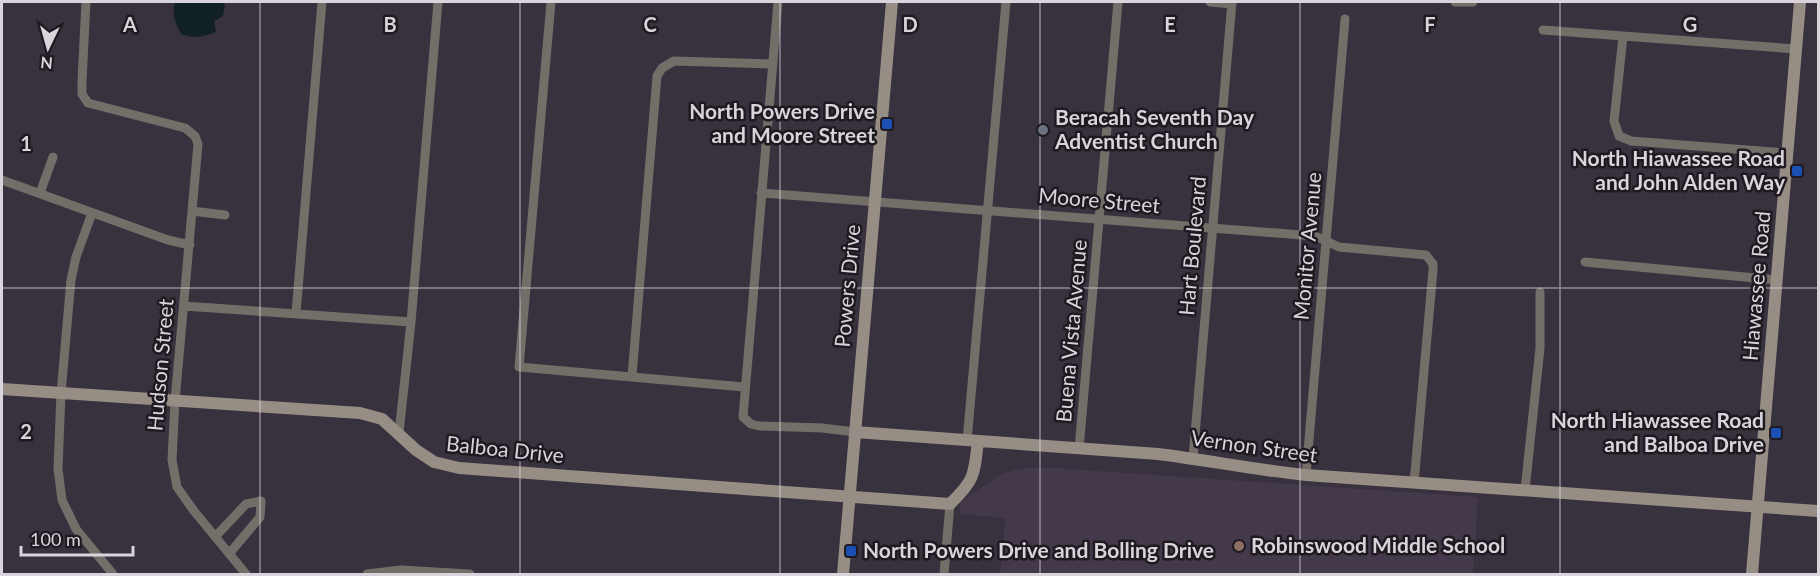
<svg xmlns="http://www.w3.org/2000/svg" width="1820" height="576" font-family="Lato,sans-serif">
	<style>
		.built { fill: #44384b }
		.water { fill: #112126 }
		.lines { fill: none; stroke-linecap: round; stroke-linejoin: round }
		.street { stroke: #736e68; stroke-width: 9 }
		.secondary { stroke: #968e84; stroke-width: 12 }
		.grid { fill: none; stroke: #d9d4dc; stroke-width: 1.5; stroke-opacity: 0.55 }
		.transit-dot { fill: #1a4fb4; stroke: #1e1a20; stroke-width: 2 }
		.worship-dot { fill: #6b7280; stroke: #1e1a20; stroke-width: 2 }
		.education-dot { fill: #8d6e63; stroke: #1e1a20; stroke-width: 2 }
		.labels { text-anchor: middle; stroke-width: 5; stroke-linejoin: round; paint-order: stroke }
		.poi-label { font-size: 21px; font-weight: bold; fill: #d9d4dc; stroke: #1e1a20; text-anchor: end }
		.street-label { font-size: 21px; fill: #d9d4dc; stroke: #1e1a20 }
		.grid-label { font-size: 20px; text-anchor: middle; font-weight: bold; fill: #d9d4dc; stroke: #1e1a20; stroke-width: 5; stroke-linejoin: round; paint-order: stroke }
	</style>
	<rect width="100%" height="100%" fill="#38313e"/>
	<path class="built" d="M1039,467L1478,497L1473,574H1000L1005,518L960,514V502L1002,474L1015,470Z"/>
	<path class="water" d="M175,2H223L225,5L223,16L214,21L216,32C203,37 194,39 181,34C176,23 171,14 175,2Z"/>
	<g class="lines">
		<path class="street" d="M86,2L82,81V94L88,103L185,128L195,136L198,144L175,401L172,460L177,487L194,511L246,574
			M551,2L519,367L744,387
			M778,2L743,417L751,424L759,426L822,428L855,432
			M1210,2L1232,4
			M1455,2H1473
			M1543,30L1796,49
			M1623,36L1614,121L1619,136L1631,141L1787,153
			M2,180L168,240L190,245
			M40,193L53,157
			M761,193L1315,236L1339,247L1426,255L1433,264V270L1414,483
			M192,211L225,215
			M92,213L76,257L71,280L61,393L58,469L62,500L76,529L113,574
			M1585,262L1777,280
			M184,306L411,322
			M296,313L322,2
			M632,376L657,76L662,68L674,61L773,64
			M399,433L411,322L438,2
			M967,441L1006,2
			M1079,449L1118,2
			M1193,458L1232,2
			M1306,475L1345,19
			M1525,490L1540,348V292
			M215,537L246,504L261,501L260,517L229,554
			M367,574L401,570L470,574
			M944,574L950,504"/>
		<path class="secondary" d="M2,389L360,413L382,419L416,450L434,462L459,468L950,504C975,480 974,475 978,441
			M855,432L1158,454C1207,460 1256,470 1306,475L1818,511
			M843,574L892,2
			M1752,574L1800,2"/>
	</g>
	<path class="grid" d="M260,2V574M520,2V574M780,2V574M1040,2V574M1300,2V574M1560,2V574M2,288H1818"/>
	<g class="transit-dot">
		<rect x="881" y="118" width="12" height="12" rx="3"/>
		<rect x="1791" y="165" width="12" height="12" rx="3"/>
		<rect x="1770" y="427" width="12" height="12" rx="3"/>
		<rect x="845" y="545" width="12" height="12" rx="3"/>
	</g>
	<circle class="worship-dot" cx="1043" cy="130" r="6"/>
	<circle class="education-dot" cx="1239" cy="546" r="6"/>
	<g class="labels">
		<g class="poi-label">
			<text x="875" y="119">North Powers Drive<tspan x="875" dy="24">and Moore Street</tspan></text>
			<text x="1055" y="125" text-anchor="start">Beracah Seventh Day<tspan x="1055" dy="24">Adventist Church</tspan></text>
			<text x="1785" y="166">North Hiawassee Road<tspan x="1785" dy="24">and John Alden Way</tspan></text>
			<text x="1764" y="428">North Hiawassee Road<tspan x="1764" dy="24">and Balboa Drive</tspan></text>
			<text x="1251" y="553" text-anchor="start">Robinswood Middle School</text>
			<text x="863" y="558" text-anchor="start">North Powers Drive and Bolling Drive</text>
		</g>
		<g class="street-label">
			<text transform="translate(1099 201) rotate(5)" y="7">Moore Street</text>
			<text transform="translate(1193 246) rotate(-85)" y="7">Hart Boulevard</text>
			<text transform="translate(1308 246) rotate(-85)" y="7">Monitor Avenue</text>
			<text transform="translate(848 286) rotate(-85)" y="7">Powers Drive</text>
			<text transform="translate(1757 286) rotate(-85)" y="7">Hiawassee Road</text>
			<text transform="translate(1072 331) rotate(-85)" y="7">Buena Vista Avenue</text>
			<text transform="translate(161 365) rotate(-85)" y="7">Hudson Street</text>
			<text transform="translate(1254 447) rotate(8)" y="7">Vernon Street</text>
			<text transform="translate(505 450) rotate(6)" y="7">Balboa Drive</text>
		</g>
	</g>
	<g class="grid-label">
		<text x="130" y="32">A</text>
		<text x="390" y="32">B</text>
		<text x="650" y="32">C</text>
		<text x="910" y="32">D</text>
		<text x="1170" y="32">E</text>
		<text x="1430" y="32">F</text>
		<text x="1690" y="32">G</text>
		<text x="26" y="151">1</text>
		<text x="26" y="439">2</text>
	</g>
	<rect width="1820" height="576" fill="none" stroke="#d9d4dc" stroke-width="6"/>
	<g transform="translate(48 48) rotate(185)" stroke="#1e1a20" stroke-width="4.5" paint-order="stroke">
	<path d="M0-4.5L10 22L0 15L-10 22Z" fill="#d9d4dc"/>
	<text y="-9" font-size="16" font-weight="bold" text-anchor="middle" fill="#d9d4dc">N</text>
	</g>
	<path d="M21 546v9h112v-9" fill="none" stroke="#d9d4dc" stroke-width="3"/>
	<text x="30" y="546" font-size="18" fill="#d9d4dc" stroke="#1e1a20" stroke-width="4.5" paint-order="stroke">100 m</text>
</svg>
